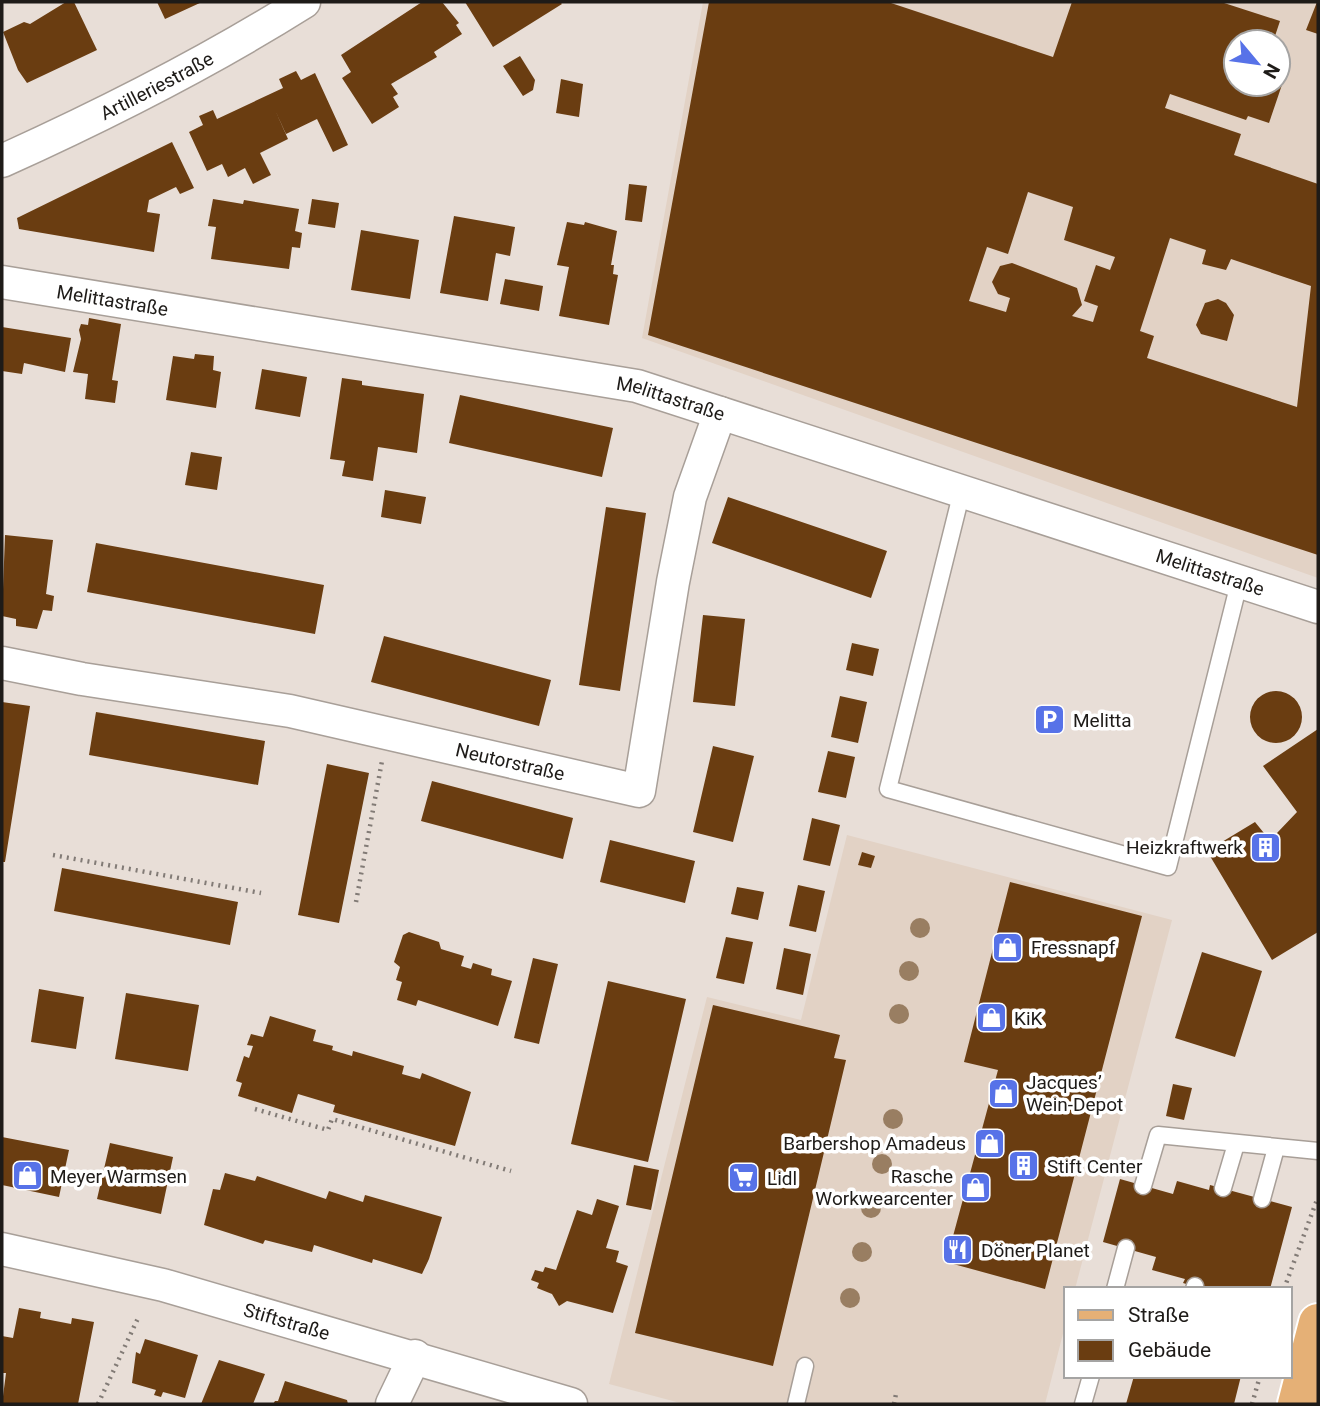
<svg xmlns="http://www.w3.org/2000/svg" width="1320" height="1406" font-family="Roboto,sans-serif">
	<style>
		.built { fill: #e2d2c5; fill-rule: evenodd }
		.building { fill: #6a3d11; fill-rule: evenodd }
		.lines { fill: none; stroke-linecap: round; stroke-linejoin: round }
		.lane-casing { stroke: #a89f98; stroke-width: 19 }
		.street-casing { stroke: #a89f98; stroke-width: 35 }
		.primary-casing { stroke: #fff; stroke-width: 42 }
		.path { stroke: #827b76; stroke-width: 4.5; stroke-dasharray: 2 5; stroke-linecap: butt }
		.lane { stroke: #fff; stroke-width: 16 }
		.street { stroke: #fff; stroke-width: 32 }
		.primary { stroke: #e5b076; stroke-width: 38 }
		.tree { fill: #997e62 }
		.labels { text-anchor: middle; stroke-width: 7; stroke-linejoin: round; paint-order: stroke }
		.street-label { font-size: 19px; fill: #1e1b18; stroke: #fff }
		.poi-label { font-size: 19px; fill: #1e1b18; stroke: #fff; text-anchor: start }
	</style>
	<rect width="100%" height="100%" fill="#e8ded7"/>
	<path class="built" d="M703,2H1318V578L642,338ZM1236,42H1278V84H1236Z
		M847,835L1172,920L1075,1289H1066V1322L1045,1404H684L609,1384L707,997L801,1020Z"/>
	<path class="building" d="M66,2H74L97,50L27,83L18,70L3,32L24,22L30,24Z
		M157,2H202L165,19Z
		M422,2H442L459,23L456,25L462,34L434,52L437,57L391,84L398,94L393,97L399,107L372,124L342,78L351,72L341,55Z
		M465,2H560L562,4L493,47Z
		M709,2H888L1053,57L1072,2H1221L1280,21L1273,42H1236V84H1278V67L1287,70L1269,123L1248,116L1246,120L1170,94L1165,108L1241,134L1234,155L1318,184V555L648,335ZM1028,192L1073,207L1064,240L1115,257L1110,270L1096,265L1084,301L1098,306L1093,322L1072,316L1082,305L1077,288L1012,263L1000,266L992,282L998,294L1010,298L1006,312L969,301L987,247L1008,254ZM1170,238L1206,250L1202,264L1226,270L1231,259L1311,286L1297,407L1147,358L1154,336L1140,331Z
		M1317,2H1318V34L1306,30Z
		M520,56L535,80L533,90L523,96L503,66Z
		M296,71L301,80L315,73L348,145L333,152L317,119L286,134L275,110L288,139L260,153L271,175L253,184L245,168L228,177L222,164L207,171L189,132L203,125L199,116L213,110L217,119L268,95L283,88L279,79Z
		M561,79L583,84L579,117L556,113Z
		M172,142L194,188L180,194L176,187L149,200L147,212L160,214L154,252L19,229L17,218Z
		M629,184L647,186L642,222L625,220Z
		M213,199L243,204L244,200L299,209L295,231L302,233L300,248L292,247L289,269L211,259L216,227L208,226Z
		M312,199L339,203L335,228L308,224Z
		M454,216L515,227L510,256L496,253L488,301L440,293Z
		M567,222L584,225L585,222L617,231L611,265H614L613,274L618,275L609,325L559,316L569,267L557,265Z
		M361,230L419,240L410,299L351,290Z
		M505,279L543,286L539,311L500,304Z
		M1218,299L1226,303L1234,315L1227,341L1201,334L1196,325L1205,303Z
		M89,318L121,324L112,380L118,381L115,403L85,399L88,374L73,372L81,339L79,330L81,324L88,325Z
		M2,327L71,338L65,372L24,363L22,374L2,371Z
		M195,354L214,356L213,370L221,372L216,408L166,400L173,356L194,359Z
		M262,369L307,377L300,417L255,409Z
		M342,378L362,381V385L424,394L417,453L378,447L373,481L342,476L345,461L330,459Z
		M460,395L613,428L602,477L449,443Z
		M191,452L222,457L217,490L185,485Z
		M385,490L426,497L421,524L381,517Z
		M728,497L887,551L871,598L712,543Z
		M606,507L646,513L620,691L579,685Z
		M5,535L53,540L46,594L54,596L52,611L43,610L37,629L16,626V619L2,616Z
		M96,543L324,585L315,634L87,592Z
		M703,615L745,619L735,706L693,702Z
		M384,636L551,680L539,726L371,682Z
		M852,643L879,649L873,676L846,670Z
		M1250 717a26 26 0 1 1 52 0a26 26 0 1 1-52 0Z
		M840,696L867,702L858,743L831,737Z
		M2,702L30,706L5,862H2Z
		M96,712L265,741L258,785L89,755Z
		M1318,729V932L1272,960L1207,851L1255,822L1272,843L1280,836L1277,833L1297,812L1263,766Z
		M713,746L754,756L733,842L693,832Z
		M828,751L855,757L846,798L818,792Z
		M327,764L369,773L339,923L298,915Z
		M432,781L573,818L563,859L421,821Z
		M812,818L840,825L830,866L803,860Z
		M610,840L695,861L685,903L600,882Z
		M862,852L875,856L871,868L858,865Z
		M62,868L238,902L230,945L54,911Z
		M1010,882L1142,916L1045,1289L946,1262L998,1070L964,1062Z
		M798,885L825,891L816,932L789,926Z
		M737,887L764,892L758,920L731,914Z
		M409,932L439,942L441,949L464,956L461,966L471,969L473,963L492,969L491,975L512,981L498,1026L418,1000L416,1006L397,1000L402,982L396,980L400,967L394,962L403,935Z
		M726,937L753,942L744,984L716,978Z
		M784,948L811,954L803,995L776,989Z
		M1202,952L1262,971L1235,1057L1175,1038Z
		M533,958L558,964L539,1044L514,1038Z
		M608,981L686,999L648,1162L571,1144Z
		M39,989L84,997L76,1049L31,1042Z
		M126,993L199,1005L188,1071L115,1059Z
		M713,1005L840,1035L834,1058L846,1060L773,1366L635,1333Z
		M270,1016L316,1030L313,1041L333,1046L332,1050L352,1056L353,1051L404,1066L402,1074L420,1079L422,1073L471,1092L455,1146L333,1112L335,1105L298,1094L292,1113L238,1096L242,1083L236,1081L244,1056L249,1058L253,1046L247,1045L251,1034L263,1037Z
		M1173,1084L1192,1088L1184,1120L1166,1116Z
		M2,1137L69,1150L59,1197L2,1185Z
		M110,1143L173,1157L161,1214L97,1199Z
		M634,1165L659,1170L651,1210L626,1205Z
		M225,1173L255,1181L257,1176L326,1199L329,1191L363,1202L365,1195L442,1217L429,1259L422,1274L373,1259L372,1263L314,1245L312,1252L265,1240L263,1244L204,1225L213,1189L220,1190Z
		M1120,1179L1173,1194L1177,1181L1209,1190L1210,1185L1292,1207L1270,1289H1203L1183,1283L1185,1279L1152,1270L1156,1257L1103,1242Z
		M597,1199L619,1206L606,1248L619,1251L616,1262L628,1266L613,1313L567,1301L559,1306L552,1294L537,1288L539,1283L531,1280L535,1270L543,1272L545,1267L556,1270L577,1210L592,1215Z
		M19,1308L41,1312L40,1318L71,1324L72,1318L94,1322L78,1404H2L6,1373H2V1336L13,1338Z
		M145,1339L198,1355L185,1398L163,1392L161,1397L154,1395L156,1390L132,1383L136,1352L140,1354Z
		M219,1360L265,1374L253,1404H201Z
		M1134,1376H1241L1234,1404H1126Z
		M285,1381L347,1400L348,1404H273L275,1401H278Z"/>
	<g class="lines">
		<defs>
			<path id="lane" d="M962,491L888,789L1168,867L1239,583
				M1143,1186L1158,1135L1318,1151
				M1223,1188L1236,1144
				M1262,1199L1276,1148
				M1115,1289L1126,1248
				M1194,1289L1195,1286
				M796,1404L805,1366
				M1083,1404L1091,1376"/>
			<g id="street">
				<path id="s1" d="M2,161C106,114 207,63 304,2"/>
				<path id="s2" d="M2,282L637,386L1318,607"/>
				<path id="s3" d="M2,663L82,679L290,711L639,791L673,582L690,497L720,413"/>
				<path id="s4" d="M2,1249L163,1285L571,1404"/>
				<path d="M392,1404L415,1356"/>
			</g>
			<path id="primary" d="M1297,1404L1318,1323"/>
		</defs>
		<use href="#lane" class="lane-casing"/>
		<use href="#street" class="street-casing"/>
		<use href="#primary" class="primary-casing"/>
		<path class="path" d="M53,855L261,893
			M356,902L382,761
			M255,1109L328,1130L332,1119L511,1171
			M1284,1289L1318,1197
			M98,1404L139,1316
			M894,1404L896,1394
			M1252,1404L1260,1376"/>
		<use href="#lane" class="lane"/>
		<use href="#street" class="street"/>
		<use href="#primary" class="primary"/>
	</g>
	<g class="tree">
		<circle cx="920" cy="928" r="10"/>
		<circle cx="909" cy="971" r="10"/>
		<circle cx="899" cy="1014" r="10"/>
		<circle cx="893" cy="1119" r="10"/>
		<circle cx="882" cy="1164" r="10"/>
		<circle cx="871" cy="1208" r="10"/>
		<circle cx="862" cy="1252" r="10"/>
		<circle cx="850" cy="1298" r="10"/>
	</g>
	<defs>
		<symbol id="parking-square" viewBox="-11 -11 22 22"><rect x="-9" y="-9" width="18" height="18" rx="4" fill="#5772e8" stroke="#fff"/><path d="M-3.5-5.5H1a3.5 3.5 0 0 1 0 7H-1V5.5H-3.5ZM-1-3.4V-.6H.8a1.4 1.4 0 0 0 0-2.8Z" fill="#fff"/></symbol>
		<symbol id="building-square" viewBox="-11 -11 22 22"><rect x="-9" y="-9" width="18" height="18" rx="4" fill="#5772e8" stroke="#fff"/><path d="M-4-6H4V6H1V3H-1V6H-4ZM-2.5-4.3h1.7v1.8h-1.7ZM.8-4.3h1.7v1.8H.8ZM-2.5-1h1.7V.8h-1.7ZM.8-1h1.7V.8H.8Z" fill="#fff"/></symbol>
		<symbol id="shop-square" viewBox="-11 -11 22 22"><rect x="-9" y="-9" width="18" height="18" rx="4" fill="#5772e8" stroke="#fff"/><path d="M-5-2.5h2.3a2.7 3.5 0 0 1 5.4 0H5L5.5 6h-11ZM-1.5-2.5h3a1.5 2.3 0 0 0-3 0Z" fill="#fff"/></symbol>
		<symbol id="supermarket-square" viewBox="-11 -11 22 22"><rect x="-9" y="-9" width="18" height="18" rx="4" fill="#5772e8" stroke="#fff"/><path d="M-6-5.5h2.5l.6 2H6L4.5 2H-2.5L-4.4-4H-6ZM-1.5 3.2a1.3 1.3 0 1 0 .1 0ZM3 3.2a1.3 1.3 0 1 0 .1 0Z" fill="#fff"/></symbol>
		<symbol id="restaurant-square" viewBox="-11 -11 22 22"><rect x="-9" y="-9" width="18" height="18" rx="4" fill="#5772e8" stroke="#fff"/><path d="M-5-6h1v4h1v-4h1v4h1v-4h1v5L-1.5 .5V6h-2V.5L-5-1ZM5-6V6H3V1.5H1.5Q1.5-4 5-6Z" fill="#fff"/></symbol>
	</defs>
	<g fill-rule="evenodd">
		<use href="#parking-square" x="1032" y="702" width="35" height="35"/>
		<use href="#building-square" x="1248" y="830" width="35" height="35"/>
		<use href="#shop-square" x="990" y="930" width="35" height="35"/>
		<use href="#shop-square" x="974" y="1000" width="35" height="35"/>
		<use href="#shop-square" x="986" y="1076" width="35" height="35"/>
		<use href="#shop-square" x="972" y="1126" width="35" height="35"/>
		<use href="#building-square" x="1006" y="1148" width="35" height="35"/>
		<use href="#shop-square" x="10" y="1158" width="35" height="35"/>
		<use href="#supermarket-square" x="726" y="1160" width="35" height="35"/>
		<use href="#shop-square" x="958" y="1170" width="35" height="35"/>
		<use href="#restaurant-square" x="940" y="1232" width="35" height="35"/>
	</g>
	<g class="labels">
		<g class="street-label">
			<text dy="7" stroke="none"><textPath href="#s1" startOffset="172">Artilleriestraße</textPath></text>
			<text dy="7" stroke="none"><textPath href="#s2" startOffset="112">Melittastraße</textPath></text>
			<text dy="7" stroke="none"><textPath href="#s2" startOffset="679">Melittastraße</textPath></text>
			<text dy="7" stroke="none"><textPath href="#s2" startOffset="1246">Melittastraße</textPath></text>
			<text dy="7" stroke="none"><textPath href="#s3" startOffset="518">Neutorstraße</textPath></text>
			<text dy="7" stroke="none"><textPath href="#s4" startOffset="294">Stiftstraße</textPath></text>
		</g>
		<g class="poi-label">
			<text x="1073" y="727">Melitta</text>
			<text x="1243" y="854" text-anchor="end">Heizkraftwerk</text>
			<text x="1031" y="954">Fressnapf</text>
			<text x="1014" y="1025">KiK</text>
			<text x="1026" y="1089">Jacques’<tspan x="1026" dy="22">Wein-Depot</tspan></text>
			<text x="966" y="1150" text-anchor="end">Barbershop Amadeus</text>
			<text x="1047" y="1173">Stift Center</text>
			<text x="50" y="1183">Meyer Warmsen</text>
			<text x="953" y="1183" text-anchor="end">Rasche<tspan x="953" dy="22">Workwearcenter</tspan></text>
			<text x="767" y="1185">Lidl</text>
			<text x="981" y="1257">Döner Planet</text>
		</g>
	</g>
	<rect width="1320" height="1406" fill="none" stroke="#1e1b18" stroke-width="7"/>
	<rect x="1064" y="1287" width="228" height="91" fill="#ffffff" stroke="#a5a4a3" stroke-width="2"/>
	<rect x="1078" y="1310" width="35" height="10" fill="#e5b076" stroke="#a5a4a3" stroke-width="2"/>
	<text x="1128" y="1322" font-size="21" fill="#1e1b18">Straße</text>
	<rect x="1078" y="1340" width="35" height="21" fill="#6a3d11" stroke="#a5a4a3" stroke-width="2"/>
	<text x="1128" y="1357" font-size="21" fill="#1e1b18">Gebäude</text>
	<g transform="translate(1257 63) rotate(119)"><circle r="33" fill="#ffffff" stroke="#a5a4a3" stroke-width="2"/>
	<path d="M0-5L12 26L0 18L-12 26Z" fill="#5772e8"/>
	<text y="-10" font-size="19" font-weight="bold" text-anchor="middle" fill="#1e1b18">N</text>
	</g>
</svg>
